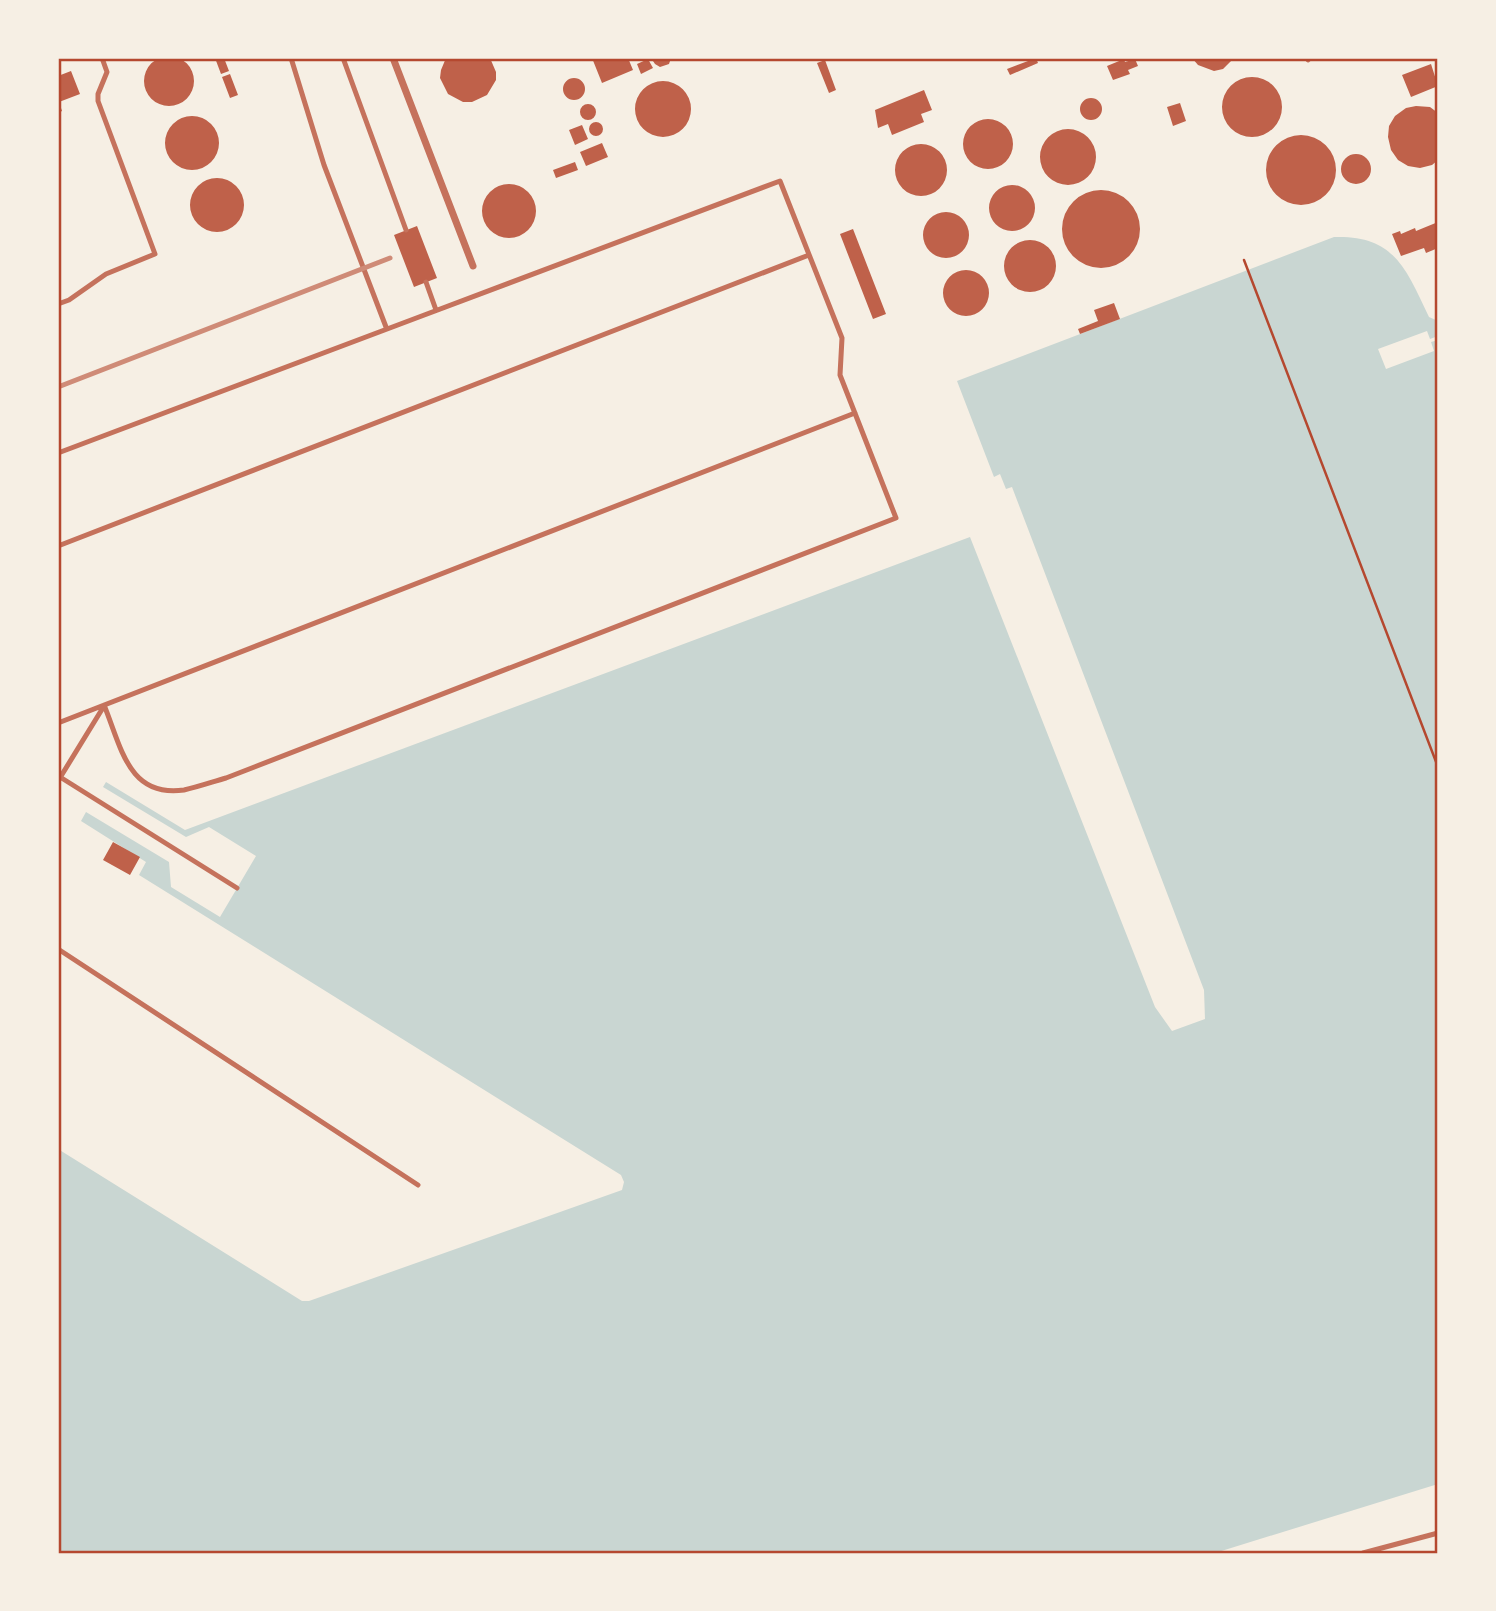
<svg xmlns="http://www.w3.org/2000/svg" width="1496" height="1611" font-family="Lora,serif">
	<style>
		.water { fill: #c9d6d2 }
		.pier { fill: #f6efe4 }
		.building { fill: #bf614a }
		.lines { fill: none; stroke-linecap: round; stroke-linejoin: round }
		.path { stroke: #b5482f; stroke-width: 2.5 }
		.service { stroke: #c5725c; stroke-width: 5 }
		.minor { stroke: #c5725c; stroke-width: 7 }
		.rail { stroke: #cf8b77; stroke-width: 5 }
		.neatline { fill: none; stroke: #b5482f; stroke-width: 2.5 }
	</style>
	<rect width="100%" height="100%" fill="#f6efe4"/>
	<path class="water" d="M1334,237C1395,235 1406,269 1429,317L1438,321V1484L1215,1553H58V1149L302,1301H309L622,1190L624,1182L621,1175L139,875L146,862L81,821L86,812L169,862L171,887L220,917L256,856L209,827L186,837L103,787L106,782L185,830L970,537L1155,1007L1172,1031L1205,1019L1204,990L1012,487L1006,489L1000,474L994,477L957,381Z"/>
	<path class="pier" d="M1427,331L1430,339L1438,336V340L1431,342L1434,351L1386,369L1378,349Z"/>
	<path class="building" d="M144 81a25 25 0 1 1 50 0a25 25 0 1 1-50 0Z
		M215,58H224L229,71L221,74Z
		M446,58H490L496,72V80L487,95L472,102H463L448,94L440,78L441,70Z
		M592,58H628L633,70L602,83Z
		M651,58H671L669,64L660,67L655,64Z
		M1036,58L1038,63L1010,75L1007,69Z
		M1192,58H1234L1223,69L1214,71L1198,65Z
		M648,59L653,68L641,74L637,64Z
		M1124,59L1125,62L1135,59L1138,66L1128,70L1130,74L1113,80L1107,66Z
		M825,60L836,90L829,93L817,63Z
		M1431,64L1438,86L1411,97L1402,75Z
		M71,71L80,94L59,102L62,111L58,113V76Z
		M230,74L238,95L230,98L222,77Z
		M1222 107a30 30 0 1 1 60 0a30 30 0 1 1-60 0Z
		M563 89a11 11 0 1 1 22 0a11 11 0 1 1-22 0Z
		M635 109a28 28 0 1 1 56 0a28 28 0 1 1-56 0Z
		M924,90L932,110L921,114L924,122L892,135L888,124L878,128L875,110Z
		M1080 109a11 11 0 1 1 22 0a11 11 0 1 1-22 0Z
		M1180,103L1186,121L1173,126L1167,107Z
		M580 112a8 8 0 1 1 16 0a8 8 0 1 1-16 0Z
		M1416,106L1430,107L1438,113V160L1432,165L1420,168L1408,166L1398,160L1391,150L1388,137L1389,126L1395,116L1406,108Z
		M165 143a27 27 0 1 1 54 0a27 27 0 1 1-54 0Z
		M963 144a25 25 0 1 1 50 0a25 25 0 1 1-50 0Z
		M589 129a7 7 0 1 1 14 0a7 7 0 1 1-14 0Z
		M582,125L588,139L575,145L569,130Z
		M1040 157a28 28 0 1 1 56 0a28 28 0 1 1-56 0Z
		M1266 170a35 35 0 1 1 70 0a35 35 0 1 1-70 0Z
		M602,143L608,157L586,166L580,152Z
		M895 170a26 26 0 1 1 52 0a26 26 0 1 1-52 0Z
		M1341 169a15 15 0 1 1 30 0a15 15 0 1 1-30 0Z
		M575,162L578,170L556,178L553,170Z
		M190 205a27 27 0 1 1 54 0a27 27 0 1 1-54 0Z
		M482 211a27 27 0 1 1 54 0a27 27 0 1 1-54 0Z
		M989 208a23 23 0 1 1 46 0a23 23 0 1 1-46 0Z
		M1062 229a39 39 0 1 1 78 0a39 39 0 1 1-78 0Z
		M923 235a23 23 0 1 1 46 0a23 23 0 1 1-46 0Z
		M1438,222V248L1426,253L1424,248L1401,256L1392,234L1400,231L1401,234L1415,228L1416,231Z
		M417,226L437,278L414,287L394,235Z
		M853,229L886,314L873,319L840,234Z
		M1004 266a26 26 0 1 1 52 0a26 26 0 1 1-52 0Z
		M943 293a23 23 0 1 1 46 0a23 23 0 1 1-46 0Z
		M1114,303L1120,319L1080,334L1078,329L1098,321L1094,310Z
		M113,842L140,857L130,875L103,860Z"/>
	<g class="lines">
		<path class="path" d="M1244,260L1438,767"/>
		<path class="service" d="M291,58L324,165L386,327
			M343,58L406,230
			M1307,58L1308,60
			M426,282L436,310
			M58,304L69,300L106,274L155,254L98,101V94L107,72L102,58
			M58,453C298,361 540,273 780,181L842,338L840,375L896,518L226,778C212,782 198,787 184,790C128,798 121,746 104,705
			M58,546L809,255
			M58,723L855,413
			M60,777L237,888
			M58,781L104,706
			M58,949L418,1185
			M1363,1553L1438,1533"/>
		<path class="minor" d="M393,58L473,266"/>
		<path class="rail" d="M58,387L390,258"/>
	</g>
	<rect width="1496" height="1611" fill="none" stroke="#f6efe4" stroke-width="119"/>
	<rect x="60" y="60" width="1376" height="1492" class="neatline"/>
</svg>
